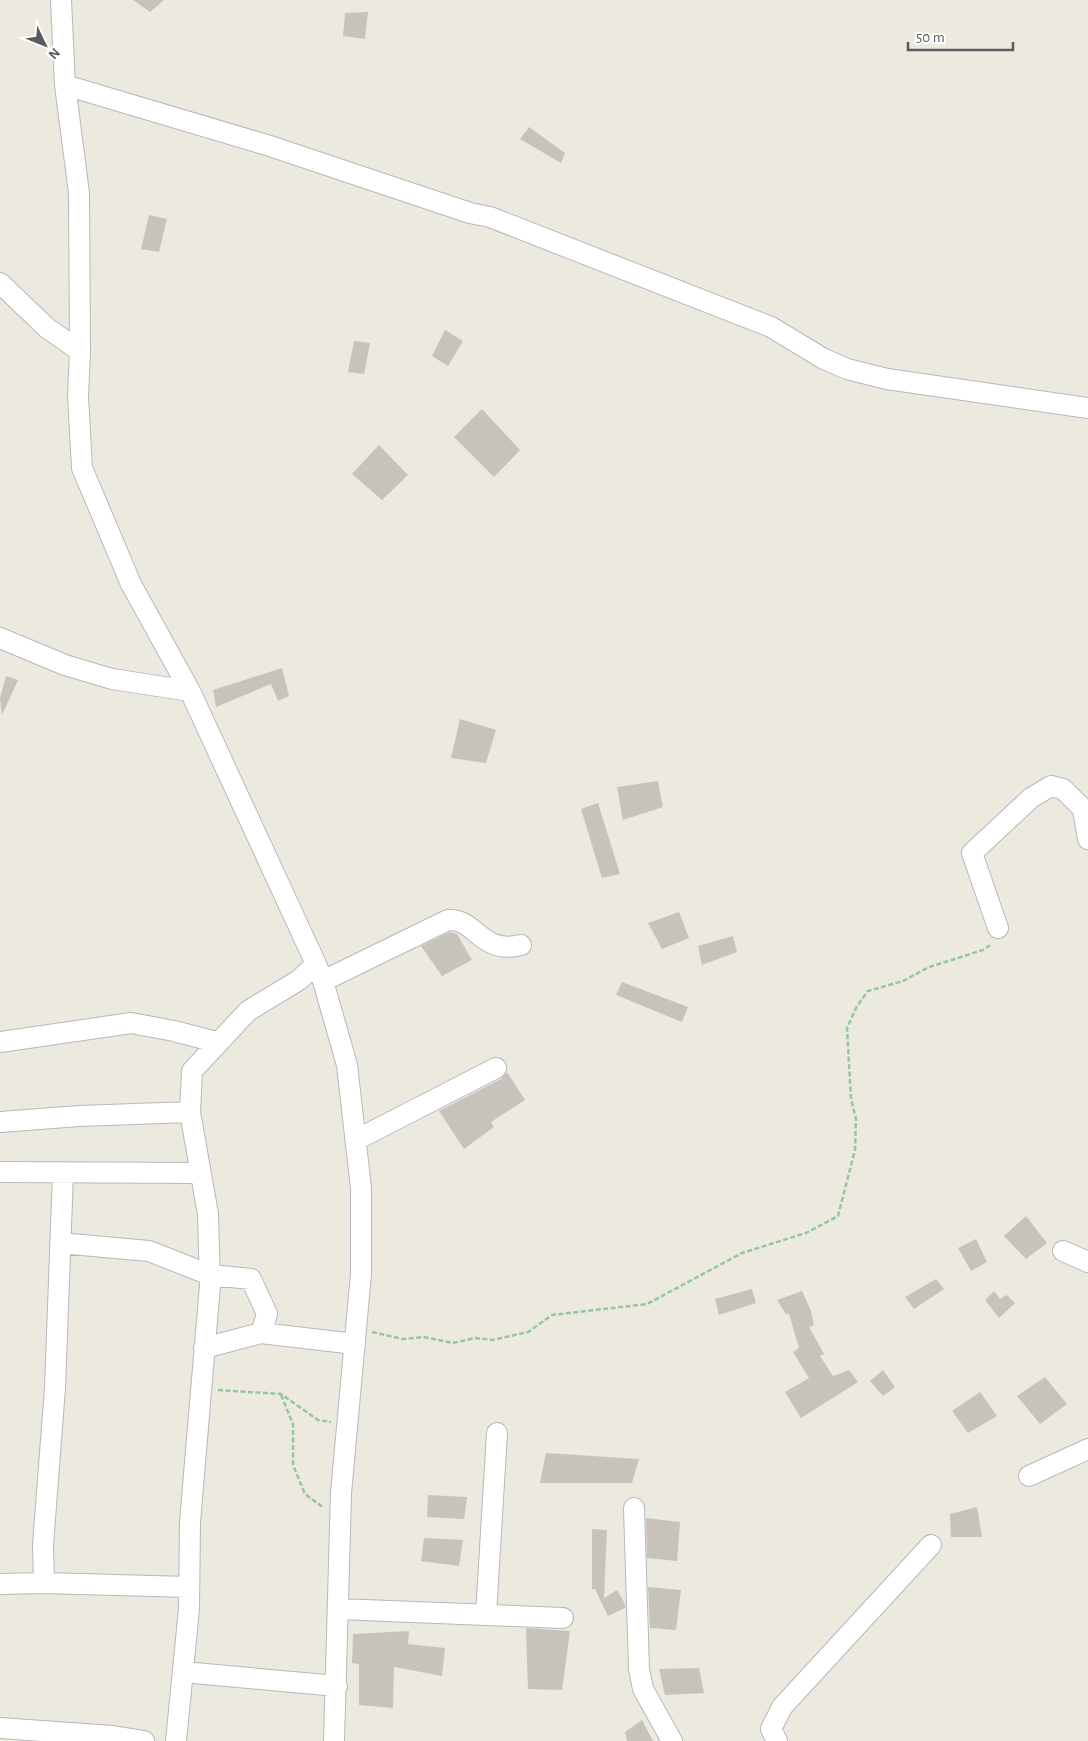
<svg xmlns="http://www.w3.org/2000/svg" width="1088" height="1741" font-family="'Alegreya Sans',sans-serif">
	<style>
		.building { fill: #c7c3bc }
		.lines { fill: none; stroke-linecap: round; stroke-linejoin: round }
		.minor-casing { stroke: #b5b8bd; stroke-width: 22 }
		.path { stroke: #93c6a1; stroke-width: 2.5; stroke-dasharray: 5 2.5; stroke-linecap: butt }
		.minor { stroke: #fff; stroke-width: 20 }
	</style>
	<rect width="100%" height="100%" fill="#ece9df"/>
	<path class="building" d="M133,0H164L150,12Z
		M368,12L365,39L343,36L345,13Z
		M529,127L565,153L561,163L520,139Z
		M149,215L167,219L159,252L141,249Z
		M445,330L463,341L448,366L432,356Z
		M354,341L370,343L364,374L348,372Z
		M482,409L520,450L494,477L454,437Z
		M379,445L408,475L382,500L352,474Z
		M282,668L289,696L278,701L271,684L216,707L213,690Z
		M6,676L18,680L2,715L0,698Z
		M460,719L496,730L486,763L451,758Z
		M658,781L663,807L623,820L617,787Z
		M598,803L620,874L602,878L581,809Z
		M679,912L689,938L662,949L648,923Z
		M450,932L457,934L472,960L442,976L421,946Z
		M733,936L737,952L702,965L698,946Z
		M622,982L688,1007L682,1022L616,995Z
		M507,1072L525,1100L491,1122L494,1127L464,1149L439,1111L501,1079Z
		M1026,1216L1047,1243L1026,1259L1004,1236Z
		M976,1239L987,1262L971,1271L958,1248Z
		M936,1279L944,1289L914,1309L905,1297Z
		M752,1289L756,1303L719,1315L715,1299Z
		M802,1291L811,1311L814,1325L809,1327L824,1354L820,1356L833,1376L849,1370L858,1382L801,1418L785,1392L809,1378L793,1352L799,1348L789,1314H786L777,1300Z
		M994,1291L1000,1299L1007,1295L1015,1303L999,1318L985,1300Z
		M883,1370L895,1387L883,1396L870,1381Z
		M1045,1377L1067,1404L1040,1424L1017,1396Z
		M980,1392L997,1416L968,1433L952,1411Z
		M546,1453L639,1459L632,1483H540Z
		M428,1495L467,1497L464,1519L427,1517Z
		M977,1507L982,1537H951L950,1514Z
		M646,1518L680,1522L677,1561L647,1558Z
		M592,1529L607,1530L604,1598L617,1590L625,1604V1608L608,1616L595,1589H592Z
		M424,1538L463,1540L459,1566L421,1561Z
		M648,1587L681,1590L676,1630L650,1628Z
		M526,1628L570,1631L562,1690L528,1689Z
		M409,1631L408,1644L445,1648L442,1676L394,1667L393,1708L359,1705V1664L352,1663L353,1634Z
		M699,1668L704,1693L665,1695L659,1669Z
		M642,1720L653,1741H627L625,1732Z"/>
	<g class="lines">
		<defs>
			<path id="minor" d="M61,0L65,85L79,193L80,351L78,396L82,468L131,584L190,691L316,964L323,981L347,1065L361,1188V1274L341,1493L334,1741
				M65,85L270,146L470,213L490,217L771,327L824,359L847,369L887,379L1088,408
				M0,283L47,328L80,351
				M0,638L65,665L112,679L190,691
				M998,928L972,853L1031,798L1051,786L1063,789L1083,809L1088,839
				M323,981L448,920C476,918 480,955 521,945
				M0,1042L131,1023L174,1031L216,1042
				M0,1122L79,1116L190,1112
				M356,1140L496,1068
				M0,1172L200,1173
				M60,1243L149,1251L210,1275L251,1279L267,1314L261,1333
				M1063,1251L1088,1262
				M204,1348L261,1333L355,1344
				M1029,1476L1088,1449
				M634,1508L639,1669L643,1689L672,1741
				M44,1583L43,1545L55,1388L63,1173
				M0,1584L44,1583L189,1587
				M339,1609L563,1618
				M486,1615L497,1433
				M183,1672L337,1686
				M0,1728L113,1736L144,1741
				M176,1741L189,1609L190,1522L210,1285L208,1214L190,1112L192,1071L248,1011L299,980L316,964
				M777,1741L771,1729L782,1707L931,1545"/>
		</defs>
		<use href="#minor" class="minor-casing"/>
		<path class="path" d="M372,1332L403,1339L424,1337L453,1343L475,1338L493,1340L528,1332L552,1315L647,1304L742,1253L806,1233L838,1216L855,1150L856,1119L851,1099L847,1028L857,1006L868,991L903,981L929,967L983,950L992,944
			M218,1390L281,1394L318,1420L331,1422
			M281,1395L293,1424V1465L305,1494L324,1508"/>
		<use href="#minor" class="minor"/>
	</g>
	<g transform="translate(45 45) rotate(133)" stroke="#ffffff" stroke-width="4" paint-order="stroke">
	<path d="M0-4L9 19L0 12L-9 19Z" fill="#585c61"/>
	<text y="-8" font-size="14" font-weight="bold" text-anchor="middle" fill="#585c61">N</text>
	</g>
	<path d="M908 42v8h105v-8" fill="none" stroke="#585c61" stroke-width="2.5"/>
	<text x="916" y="42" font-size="15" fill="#585c61" stroke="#ffffff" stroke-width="4" paint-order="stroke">50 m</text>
</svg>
